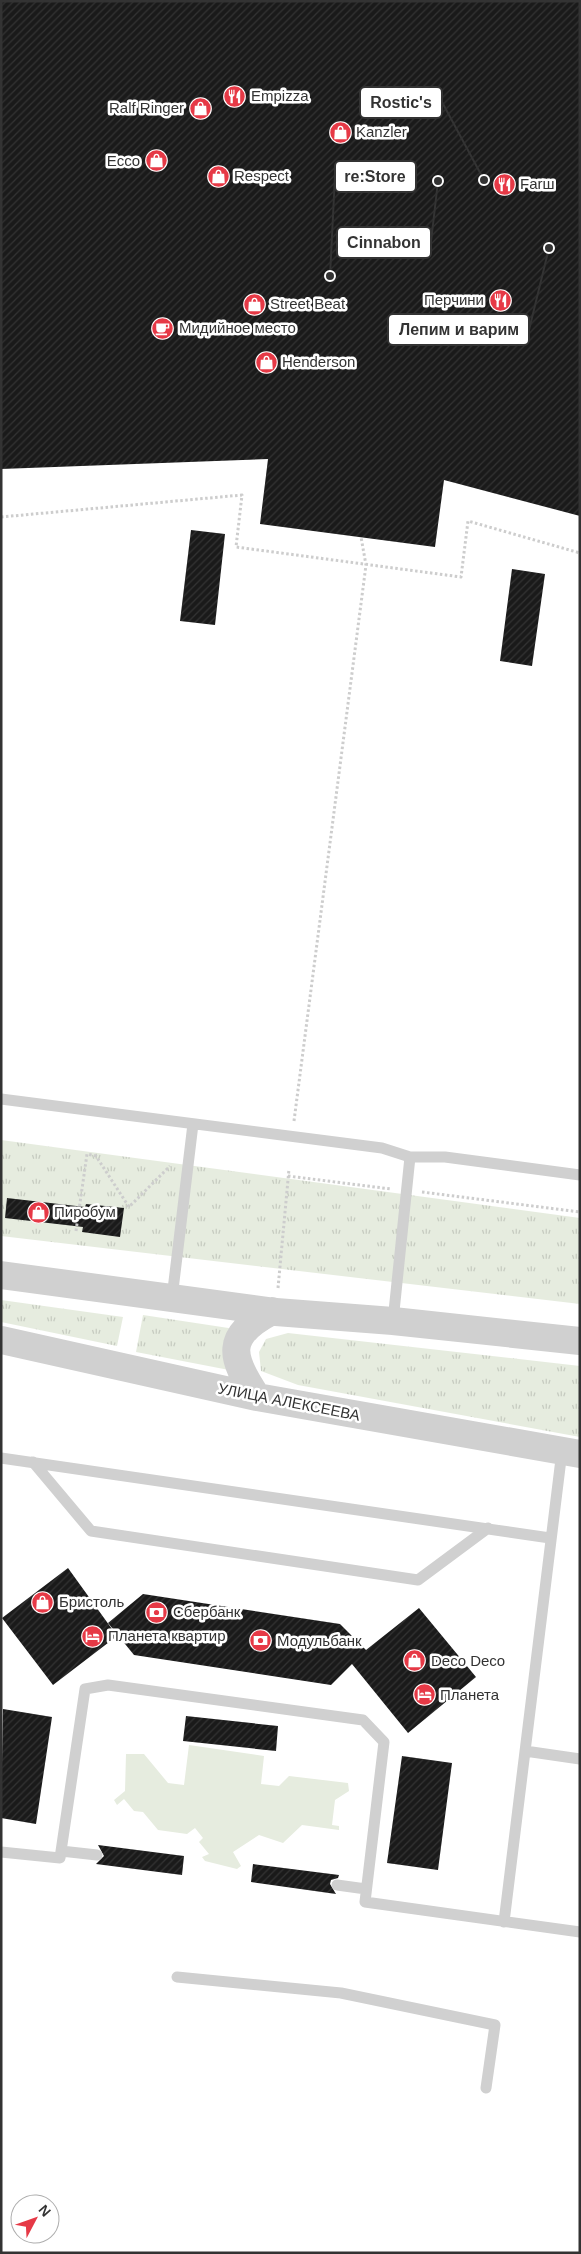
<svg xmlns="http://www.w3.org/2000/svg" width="581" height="2254" font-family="Helvetica,sans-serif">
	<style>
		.grass { fill: url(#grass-tufts) }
		.green { fill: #e6ecdf }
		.building { fill: url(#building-hatch) }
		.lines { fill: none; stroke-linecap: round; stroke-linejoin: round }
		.path { stroke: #cdcdcd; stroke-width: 3; stroke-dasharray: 2.5 2.5; stroke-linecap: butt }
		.service { stroke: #d0d0d0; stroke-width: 11 }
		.tertiary { stroke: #d0d0d0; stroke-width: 28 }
		.labels { text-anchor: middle; stroke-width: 5; stroke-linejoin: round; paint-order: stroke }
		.poi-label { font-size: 15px; fill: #333; stroke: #fff; text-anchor: start }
		.street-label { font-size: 15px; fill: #333; stroke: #fff }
		.leader { fill: none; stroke: #333; stroke-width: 2 }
		.callout-dot { fill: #333; stroke: #fff; stroke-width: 2 }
		.callout { fill: #fff; stroke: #333; stroke-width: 2 }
		.callout-label { font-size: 16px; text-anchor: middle; font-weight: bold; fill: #333 }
	</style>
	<defs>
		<pattern id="grass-tufts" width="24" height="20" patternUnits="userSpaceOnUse" patternTransform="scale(1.25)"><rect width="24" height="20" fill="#e6ecdf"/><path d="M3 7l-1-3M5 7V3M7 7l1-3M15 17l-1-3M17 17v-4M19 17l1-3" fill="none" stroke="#c6cbc0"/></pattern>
		<pattern id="building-hatch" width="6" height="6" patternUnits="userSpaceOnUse" patternTransform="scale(1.25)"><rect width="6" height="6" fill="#1a1a1a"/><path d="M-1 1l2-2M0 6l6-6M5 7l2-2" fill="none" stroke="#333"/></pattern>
	</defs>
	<rect width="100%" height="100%" fill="#fff"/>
	<path class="grass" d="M1,1140L580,1218V1304L1,1236Z
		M1,1300L123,1317L117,1346L1,1322Z
		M143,1315L235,1329L229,1370L136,1352Z
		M288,1333L580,1366V1437L298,1385L261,1371L259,1352L266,1339Z"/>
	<path class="green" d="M189,1745L264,1756L261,1784L279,1786L289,1776L348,1783L349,1791L335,1800L332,1825L339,1826V1830L302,1825L283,1843L259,1835L233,1852L241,1866L237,1869L205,1861L202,1857L209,1854L199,1842L203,1838L195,1828L187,1834L158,1830L143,1812L134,1811L124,1799L117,1805L114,1800L125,1791L126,1754H144L168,1783L184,1785Z"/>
	<path class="building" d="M1,1H580V516L444,480L435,547L260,524L268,459L1,469Z
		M191,530L225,534L215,625L180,621Z
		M512,569L545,574L532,666L500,661Z
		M7,1198L85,1207L86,1204L124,1208L120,1237L82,1232L83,1227L5,1218Z
		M68,1568L117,1636L53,1685L2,1618Z
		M143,1594L340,1624L366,1650L419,1608L476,1677L408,1733L352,1664L331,1685L134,1655L108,1623Z
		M3,1709L52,1717L36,1824L1,1818Z
		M186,1716L278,1726L276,1751L183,1741Z
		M402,1756L452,1763L438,1870L387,1863Z
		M98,1845L184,1856L182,1875L96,1864L104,1856Z
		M253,1864L339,1875L338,1878L331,1880L330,1884L336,1894L251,1882Z"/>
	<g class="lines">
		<path class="path" d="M1,517L242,495L236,547L461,577L468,521L580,553
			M294,1121L366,565L361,537
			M288,1176L391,1189
			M422,1192L580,1212
			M76,1231L87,1154L96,1156L129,1207L170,1166
			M278,1288L289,1169"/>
		<path class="service" d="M1,1099L382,1148L410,1157H445L580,1175
			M172,1298L193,1124
			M393,1321L410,1157
			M1,1458L550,1538
			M33,1462L91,1531L418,1580L488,1528
			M525,1751L580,1759
			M61,1851L97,1855
			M1,1852L60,1858L85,1689L108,1685L363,1720L384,1742L365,1902L580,1932
			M337,1885L366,1889
			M504,1922L562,1451
			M177,1977L341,1993L495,2025L486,2088"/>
		<path class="tertiary" d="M1,1275L276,1312L393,1321L580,1341
			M1,1340L257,1397L580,1454
			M257,1397C230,1357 224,1336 272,1311"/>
	</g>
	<defs>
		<symbol id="restaurant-disc" viewBox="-11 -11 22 22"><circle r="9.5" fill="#e63946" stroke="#fff"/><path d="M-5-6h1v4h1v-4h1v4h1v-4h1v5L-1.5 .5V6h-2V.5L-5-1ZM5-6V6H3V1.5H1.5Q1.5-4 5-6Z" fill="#fff"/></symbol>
		<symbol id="shop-disc" viewBox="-11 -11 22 22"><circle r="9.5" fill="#e63946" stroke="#fff"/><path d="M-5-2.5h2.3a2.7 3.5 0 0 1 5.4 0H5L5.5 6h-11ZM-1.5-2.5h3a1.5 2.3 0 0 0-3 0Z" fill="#fff"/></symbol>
		<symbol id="cafe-disc" viewBox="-11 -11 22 22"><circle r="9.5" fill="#e63946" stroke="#fff"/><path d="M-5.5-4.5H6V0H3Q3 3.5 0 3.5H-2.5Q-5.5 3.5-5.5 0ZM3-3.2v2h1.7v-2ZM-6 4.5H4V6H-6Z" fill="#fff"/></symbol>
		<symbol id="bank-disc" viewBox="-11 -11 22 22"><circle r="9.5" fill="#e63946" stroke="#fff"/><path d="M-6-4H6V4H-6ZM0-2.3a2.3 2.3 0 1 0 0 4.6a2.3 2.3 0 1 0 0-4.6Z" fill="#fff"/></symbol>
		<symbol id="hotel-disc" viewBox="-11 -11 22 22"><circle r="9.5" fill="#e63946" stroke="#fff"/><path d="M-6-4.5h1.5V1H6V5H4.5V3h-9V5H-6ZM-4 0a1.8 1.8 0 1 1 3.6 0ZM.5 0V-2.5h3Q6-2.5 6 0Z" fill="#fff"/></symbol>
	</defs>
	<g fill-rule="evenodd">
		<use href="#restaurant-disc" x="222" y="84" width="25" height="25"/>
		<use href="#shop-disc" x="188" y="96" width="25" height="25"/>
		<use href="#shop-disc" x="328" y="120" width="25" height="25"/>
		<use href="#shop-disc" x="144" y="148" width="25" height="25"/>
		<use href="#shop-disc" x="206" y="164" width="25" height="25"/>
		<use href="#restaurant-disc" x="492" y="172" width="25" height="25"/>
		<use href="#restaurant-disc" x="488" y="288" width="25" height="25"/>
		<use href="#shop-disc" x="242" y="292" width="25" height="25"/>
		<use href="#cafe-disc" x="150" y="316" width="25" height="25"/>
		<use href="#shop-disc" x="254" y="350" width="25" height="25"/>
		<use href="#shop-disc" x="26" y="1200" width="25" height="25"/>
		<use href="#shop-disc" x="30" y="1590" width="25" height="25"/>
		<use href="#bank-disc" x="144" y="1600" width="25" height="25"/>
		<use href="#hotel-disc" x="80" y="1624" width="25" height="25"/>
		<use href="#bank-disc" x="248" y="1628" width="25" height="25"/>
		<use href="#shop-disc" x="402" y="1648" width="25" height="25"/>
		<use href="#hotel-disc" x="412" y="1682" width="25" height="25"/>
	</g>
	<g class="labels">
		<g class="poi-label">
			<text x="251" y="101">Empizza</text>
			<text x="184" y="113" text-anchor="end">Ralf Ringer</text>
			<text x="356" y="137">Kanzler</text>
			<text x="140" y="166" text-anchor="end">Ecco</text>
			<text x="234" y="181">Respect</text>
			<text x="520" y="189">Farш</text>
			<text x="484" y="305" text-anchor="end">Перчини</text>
			<text x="270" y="309">Street Beat</text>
			<text x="179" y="333">Мидийное место</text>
			<text x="282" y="367">Henderson</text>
			<text x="54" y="1217">Пиробум</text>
			<text x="59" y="1607">Бристоль</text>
			<text x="173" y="1617">Сбербанк</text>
			<text x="108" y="1641">Планета квартир</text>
			<text x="277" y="1646">Модульбанк</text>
			<text x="431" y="1666">Deco Deco</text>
			<text x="440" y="1700">Планета</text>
		</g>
		<g class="street-label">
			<text transform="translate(289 1402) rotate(11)" y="5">УЛИЦА АЛЕКСЕЕВА</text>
		</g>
	</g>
	<path class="leader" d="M484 180L442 102M330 276L335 176M438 181L431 242M549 248L529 330"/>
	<g class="callout-dot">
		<circle cx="484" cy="180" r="5"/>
		<circle cx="330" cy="276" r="5"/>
		<circle cx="438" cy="181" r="5"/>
		<circle cx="549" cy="248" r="5"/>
	</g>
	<g class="callout">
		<rect x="360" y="87" width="82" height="31" rx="5"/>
		<rect x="335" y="161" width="81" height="31" rx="5"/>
		<rect x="337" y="227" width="94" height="31" rx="5"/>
		<rect x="388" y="314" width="141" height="31" rx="5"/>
	</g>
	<g class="callout-label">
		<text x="401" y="108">Rostic's</text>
		<text x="375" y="182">re:Store</text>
		<text x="384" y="248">Cinnabon</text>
		<text x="459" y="335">Лепим и варим</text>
	</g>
	<rect width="581" height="2254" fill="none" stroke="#333333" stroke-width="5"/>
	<g transform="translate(35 2219) rotate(49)"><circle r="24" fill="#ffffff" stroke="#adadad"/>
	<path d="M0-4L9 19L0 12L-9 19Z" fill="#e63946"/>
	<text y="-8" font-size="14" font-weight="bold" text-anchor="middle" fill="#333333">N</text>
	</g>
</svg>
